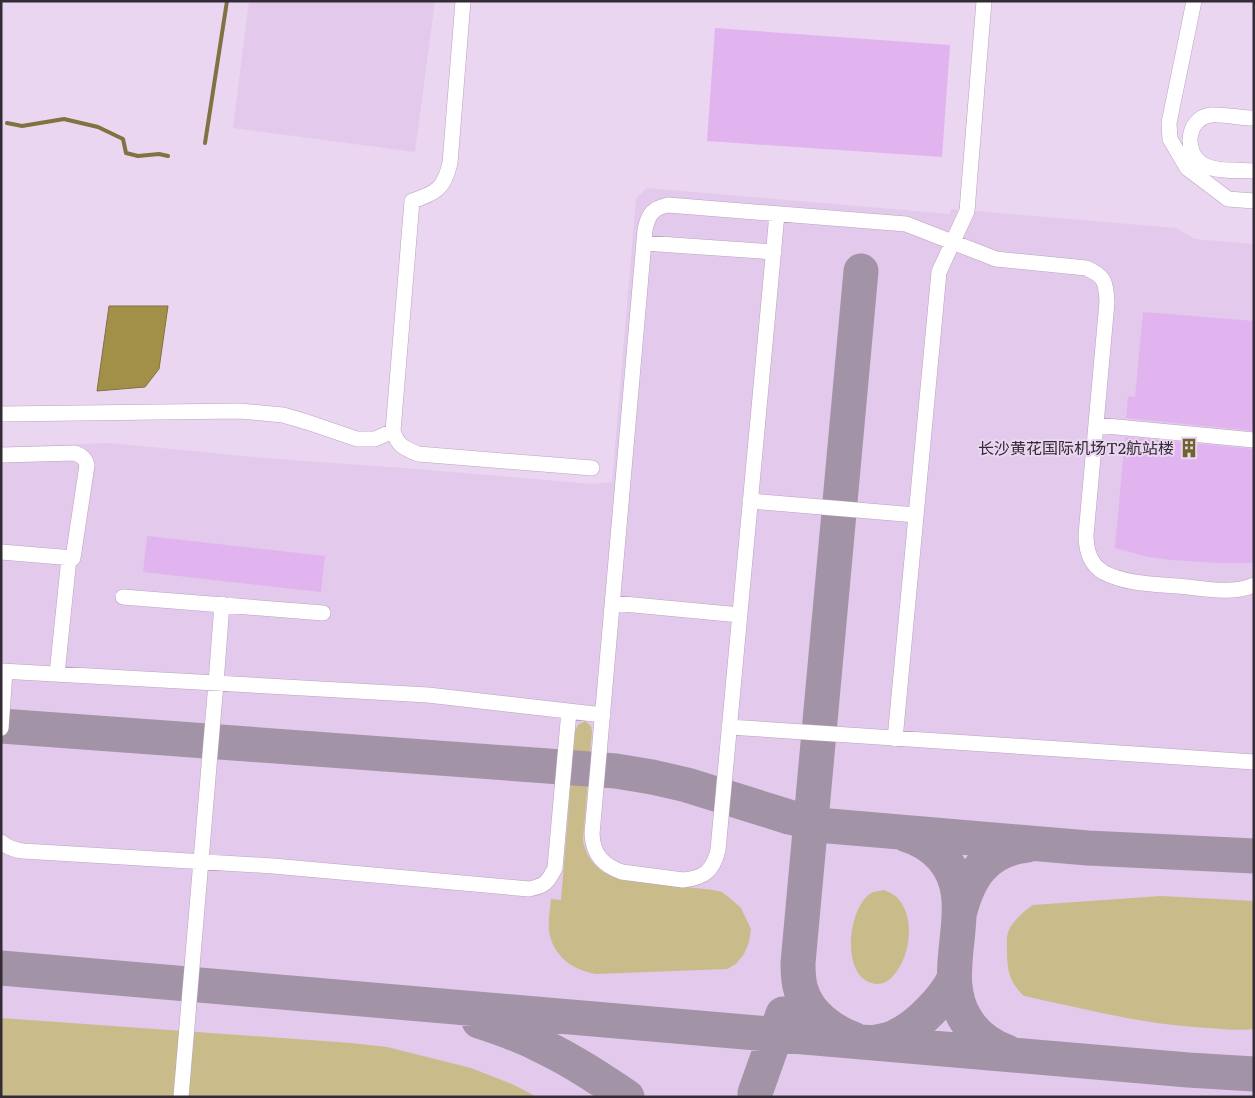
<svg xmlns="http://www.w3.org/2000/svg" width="1255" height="1098" font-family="Literata,'Noto Sans SC',serif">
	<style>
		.built { fill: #e3c9eb }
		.green { fill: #c9bc8a }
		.water { fill: #a29048; stroke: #817242 }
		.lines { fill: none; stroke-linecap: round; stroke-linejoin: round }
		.stream { stroke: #817242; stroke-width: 4 }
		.taxiway { stroke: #a293a7; stroke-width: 35 }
		.building { fill: #e1b4f0 }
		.minor-casing { stroke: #b8a4be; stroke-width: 16 }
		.minor { stroke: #fff; stroke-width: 15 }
		.labels { text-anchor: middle; stroke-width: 4; stroke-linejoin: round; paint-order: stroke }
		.poi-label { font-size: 16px; fill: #332b35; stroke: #ebd6f1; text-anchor: end }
	</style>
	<rect width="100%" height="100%" fill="#ebd6f1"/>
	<path class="built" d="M249,1H435L415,152L233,128Z
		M647,188L950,214L951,209L1176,228L1195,239L1254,244V1097H1V447L110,443L265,458L416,469L592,484L612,482L636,198Z"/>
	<path class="green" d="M585,721L591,726L592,732L583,840C587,863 602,875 624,880L713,890L722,892L732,900L741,908L751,929L749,942L744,954L736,964L727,969L596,974C572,970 553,956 549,931C548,921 550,910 551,899L561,900L575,731L578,725Z
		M884,890C891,893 896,895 900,901C915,921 910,958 893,976C889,981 883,984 877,984C838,981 848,903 873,892C876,891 881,891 884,890Z
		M1161,896L1254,901V1029C1239,1031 1223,1029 1208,1028C1146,1025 1085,1009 1024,996C1009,982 1007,970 1007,950C1007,943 1006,936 1009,930C1012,922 1026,909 1033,905Z
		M1,1018L351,1043L387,1047L471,1068L512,1084L537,1097H1Z"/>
	<path class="water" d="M109,306H168L159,369L145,387L97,391Z"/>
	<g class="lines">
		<path class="stream" d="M7,123L22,126L64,119L98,127L123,139L126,153L138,156L159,154L168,156
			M205,143L227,1"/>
		<path class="taxiway" d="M1,726L616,771L652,777L687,785L789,817L829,826L1088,848L1254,856
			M907,835C921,839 932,846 942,857C983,903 934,970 966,1020C976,1036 990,1046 1007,1052
			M959,915C968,877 985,850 1027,845
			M1,968L1188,1070L1254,1074
			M479,1021C501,1028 523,1036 544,1047C573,1061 600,1079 627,1097
			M853,1039C831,1031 808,1014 801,990C798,981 798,972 798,963L861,271
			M876,1042C884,1041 892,1039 899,1035C919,1025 944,999 954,979
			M755,1093L783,1014"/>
	</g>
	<path class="building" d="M715,28L950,45L942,157L707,141Z
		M1143,312L1254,321V431L1126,418L1128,396L1135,397Z
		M1125,437L1254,449V563H1216L1172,560L1148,557L1115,548Z
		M147,536L325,556L321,592L143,572Z"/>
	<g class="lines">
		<defs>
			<path id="minor" d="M463,1L450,163C444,189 436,193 412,201L393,431C398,446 404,448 418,454L592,468
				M1194,1L1169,123L1170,139L1187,168L1228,199L1254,201
				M1254,118C1241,118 1223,114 1211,115C1186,118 1183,154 1204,165C1217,172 1239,170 1254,171
				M777,214L718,850C713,871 704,878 683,880L622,872C603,866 593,854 592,834L645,230C648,214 653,208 668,205L906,224L996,259L1086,268C1105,276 1106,282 1107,302L1086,535C1086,550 1090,564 1103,572C1125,584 1154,584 1178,586C1201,588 1232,595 1254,585
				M644,243L774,252
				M1,414L240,411L283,415L307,422L357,439H375L393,431
				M1096,425L1254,440
				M1,455L75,453C82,456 85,458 87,465L73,558L1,552
				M750,501L916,515
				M123,597L323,613
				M613,603L740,615
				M1,671L428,695L603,715
				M57,674L69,558
				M729,727L1254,762
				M1,728L5,672
				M895,739L939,272L967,211L984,1
				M1,842C8,848 15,850 23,851L273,866L529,889C545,886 548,882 555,868L569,711
				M181,1097L216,683L222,604"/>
		</defs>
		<use href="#minor" class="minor-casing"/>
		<use href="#minor" class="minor"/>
	</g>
	<defs>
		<symbol id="building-bare" viewBox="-9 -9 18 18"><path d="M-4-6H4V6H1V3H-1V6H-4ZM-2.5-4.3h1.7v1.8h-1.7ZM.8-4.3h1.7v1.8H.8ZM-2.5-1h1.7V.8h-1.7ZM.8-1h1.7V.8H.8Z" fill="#6f6330" stroke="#ebd6f1" stroke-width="2.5" paint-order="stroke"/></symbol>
	</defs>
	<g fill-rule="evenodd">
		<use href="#building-bare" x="1175" y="434" width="28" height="28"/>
	</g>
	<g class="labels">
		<g class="poi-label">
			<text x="1174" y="454">长沙黄花国际机场T2航站楼</text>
		</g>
	</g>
	<rect width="1255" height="1098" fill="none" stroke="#332b35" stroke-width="5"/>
</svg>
